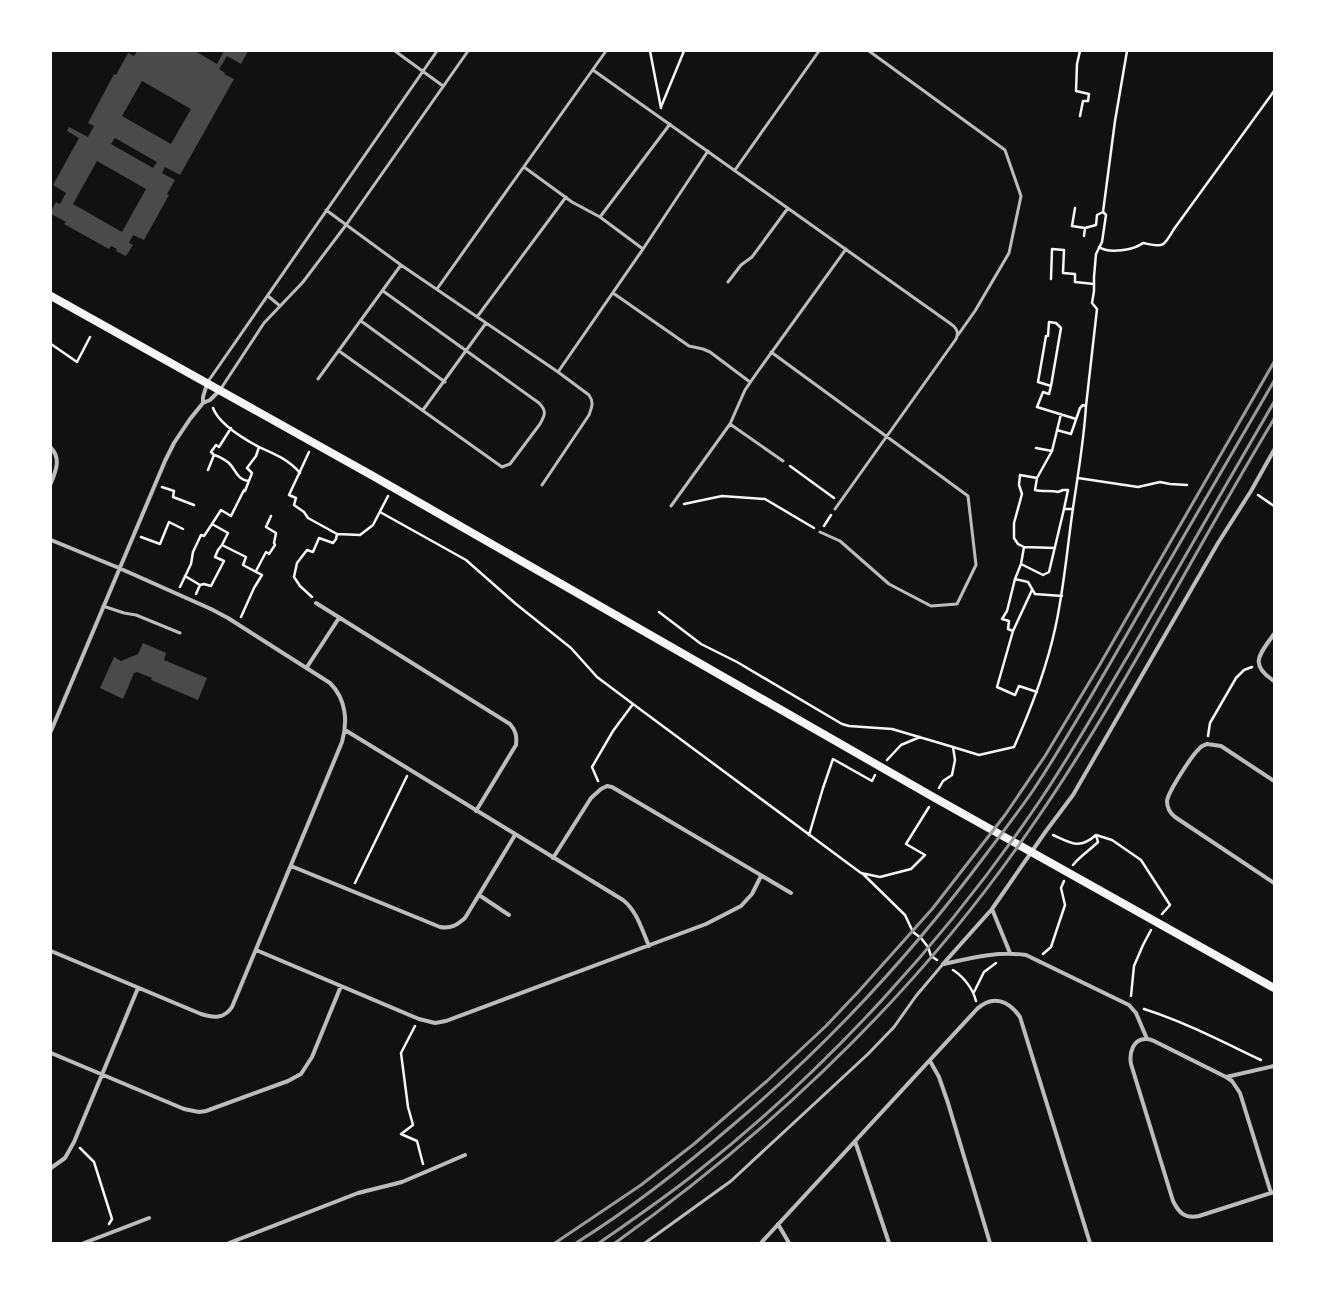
<svg xmlns="http://www.w3.org/2000/svg" width="1325" height="1294" font-family="Commissioner,sans-serif">
	<style>
		.building { fill: #4a4a4a; fill-rule: evenodd }
		.lines { fill: none; stroke-linecap: round; stroke-linejoin: round }
		.path { stroke: #f5f5f5; stroke-width: 2.5 }
		.service { stroke: #bcbcbc; stroke-width: 3 }
		.minor { stroke: #bcbcbc; stroke-width: 4 }
		.secondary { stroke: #f5f5f5; stroke-width: 8 }
		.rail { stroke: #9a9a9a; stroke-width: 3 }
	</style>
	<rect width="100%" height="100%" fill="#111"/>
	<path class="building" d="M137,51H195L217,64L224,51H248L241,64L227,56L219,69L225,73L224,74L234,79L180,175L165,167L162,173L175,180L167,194L169,195L144,240L133,235L129,243L133,245L126,256L116,251L117,249L111,246L109,249L64,224L66,222L51,214V211L56,202L60,204L66,193L53,185L79,138L67,131L69,127L88,137L94,126L88,123L114,74L116,75L128,53L134,56ZM142,81L191,109L171,144L122,116ZM115,138L157,162L153,168L111,144ZM97,161L146,189L122,232L73,204Z
		M143,643L166,653L164,660L207,678L198,700L151,680L152,678L137,672L134,673L123,699L100,688L114,657L121,661L138,654Z"/>
	<g class="lines">
		<path class="path" d="M650,51L661,108
			M1080,51L1077,64L1076,91L1089,94L1088,101H1083L1080,116
			M661,107L684,51
			M1075,208L1072,226L1085,228
			M1084,236L1085,228L1096,225L1097,215L1103,212
			M1099,247C1109,254 1134,250 1143,243C1164,247 1163,248 1174,229L1274,91
			M1051,279L1052,249L1064,250L1063,273L1075,274V282L1094,284
			M51,344L77,362L90,337
			M1051,386L1061,328L1056,323L1049,322L1048,336H1046L1038,382L1051,386L1049,394L1043,392L1037,407L1076,419
			M213,408C219,424 244,439 259,447
			M1057,430L1071,434L1080,408L1083,405L1086,406L1097,309L1092,303L1094,291V277L1096,254L1102,242L1106,215L1103,212L1115,121L1127,51
			M1036,448L1052,451L1061,414
			M309,452L289,495L296,498L294,505L304,512L308,518L337,534L360,535L373,525L388,496
			M214,455C219,456 225,460 229,463C236,470 237,480 249,481
			M790,466L834,498
			M208,470L214,455L211,452L216,445L219,447L231,428
			M1037,478L1052,451
			M1078,478L1138,487L1160,482L1170,484L1187,485
			M162,487L174,491L173,497L194,505
			M1258,495L1274,506
			M684,504L722,496L765,499L814,528
			M1064,509L1068,490H1063L1058,492C1050,490 1043,492 1035,490L1037,478L1020,475L1019,485L1022,494L1014,523V538L1018,544L1024,547L1021,564L1043,575L1049,572L1064,509H1073
			M380,512L466,560L516,604L571,648L597,677L633,704
			M824,526L831,515
			M141,537L160,544L169,522L183,529
			M1024,547L1055,548
			M1021,564L1015,579L1028,582L1035,594L1062,596
			M256,571L266,552L269,554L275,545L274,543L276,533L266,527L271,516
			M185,576L200,585L196,594
			M1015,579L1007,611L1002,619L1009,621L1008,629L1013,631L997,687L1015,695L1019,686L1037,692
			M200,585L204,584L211,586L224,561L215,557L218,550L222,545
			M180,587L191,564L193,552L201,535L204,536L212,524
			M312,597L300,586L294,577L297,563L307,550L313,552L319,538L333,543L336,539L337,534
			M659,612L701,644L737,662L842,724L849,726L892,729L953,747L979,755L1014,747C1031,709 1046,670 1055,629C1064,589 1067,549 1073,508C1078,474 1084,440 1086,406
			M241,617L254,588L262,575L243,565L246,557L222,545L228,533L212,524L221,510L231,516L244,490L245,491L252,473L247,468L256,456L259,447C275,454 289,460 300,473
			M1013,631L1032,590
			M1208,736L1210,723L1236,678L1244,670L1252,667
			M887,760L901,745L920,737
			M598,781L592,767L613,731L633,704L861,873L880,877L911,869L925,855L906,844L929,807
			M939,788L943,781L952,775L955,760L953,747
			M809,835L823,788L833,759L872,781L875,775
			M1053,835C1071,843 1079,850 1096,835L1098,842C1090,850 1080,856 1073,865
			M1096,835L1112,840L1141,860L1170,905L1162,914
			M862,873L905,915L913,932L921,938L928,947L931,956L937,960
			M355,883L407,776
			M1043,954L1051,947L1065,905L1061,888L1064,881
			M953,970C964,977 973,989 976,1001
			M974,992L984,972L996,963
			M1131,996L1134,966L1143,945L1151,930
			M1144,1009C1185,1022 1223,1042 1261,1060
			M415,1026L401,1053L408,1107L413,1125L401,1134L417,1141L423,1164
			M80,1148L94,1162L112,1219L109,1224"/>
		<path class="service" d="M395,51L443,86
			M869,51L1005,150L1021,196L1009,253L975,311L958,335
			M593,70L951,324C957,328 959,332 956,339L835,509
			M524,167L572,202L600,217L643,249
			M735,170L819,51
			M326,210L401,265L558,372L589,395C594,402 592,407 589,415L542,485
			M600,217L670,124
			M728,282L741,265L752,257L788,208
			M437,289L606,51
			M613,293L689,346L703,349L710,352L750,382
			M268,296L280,306
			M477,317L566,197
			M361,321L445,382
			M339,351L502,467L510,464L540,424C545,415 547,411 539,403L383,291
			M771,352L968,496L976,565L957,604L931,606L889,584L840,541L820,532
			M558,372L643,249L708,151
			M318,379L401,265
			M207,383L437,51
			M220,390L264,323L303,282L346,225L468,51
			M423,410L486,323
			M730,424L783,461
			M671,506L730,424L745,390L756,374L846,249
			M103,606L124,613L136,615L180,633
			M645,1243L731,1181L868,1054L894,1027L916,996L943,964"/>
		<path class="minor" d="M203,403V397L207,384
			M51,448C61,458 56,471 51,483
			M51,540L119,568L211,609L228,618L330,683C346,699 348,721 342,742L232,1007C224,1019 214,1018 201,1014L51,951
			M316,603L510,724C516,731 517,736 516,745L476,811
			M1274,634C1260,654 1248,664 1274,681
			M307,667L339,618
			M345,730L623,900C637,911 642,930 649,946
			M51,731L165,461L174,443L190,419L203,403L210,400L220,390
			M1274,781L1221,746L1207,744C1204,745 1201,746 1199,749C1192,755 1168,792 1167,801C1167,808 1170,813 1175,817L1274,883
			M553,858L591,798L601,789L607,786L612,787L791,893
			M291,866L440,927C451,929 457,925 465,918L515,835
			M479,895L509,915
			M992,909L1010,953
			M256,950L419,1019L435,1023L446,1021L706,924L741,906L752,894L761,876
			M943,964L992,909L1046,831L1073,795L1218,543L1251,491L1274,450
			M944,964C971,958 997,951 1026,955L1129,1005L1136,1013L1147,1039
			M51,1053L184,1109L199,1112L206,1111L288,1081L301,1074L312,1057L341,986
			M930,1061L939,1077L948,1103L990,1243
			M1226,1077L1274,1066
			M855,1141L889,1243
			M51,1168L65,1158L74,1142L138,988
			M1271,1193L1240,1093L1232,1081L1226,1077L1156,1042C1154,1041 1150,1039 1147,1039C1133,1038 1129,1053 1131,1064L1173,1201C1179,1213 1185,1219 1199,1216L1274,1192
			M778,1224L789,1243
			M84,1243L149,1218
			M229,1243L358,1193L402,1182L465,1155
			M761,1243L977,1009C993,994 1009,1001 1020,1017L1090,1243"/>
		<path class="secondary" d="M51,296L373,476L935,798L1274,988"/>
		<path class="rail" d="M555,1243L641,1185L694,1144L767,1081L826,1026L859,991L933,908L1005,815L1045,756L1099,666L1274,362
			M576,1243C632,1208 684,1167 734,1124C830,1043 912,954 987,853C1003,832 1019,811 1034,789C1071,733 1104,674 1138,615C1184,537 1229,459 1274,381
			M599,1243C632,1220 666,1197 697,1172C828,1069 948,937 1041,799C1074,750 1102,699 1132,649C1180,566 1226,484 1274,402
			M615,1243C774,1129 919,991 1030,829C1121,698 1192,555 1274,419"/>
	</g>
	<rect width="1325" height="1294" fill="none" stroke="#ffffff" stroke-width="104"/>
</svg>
